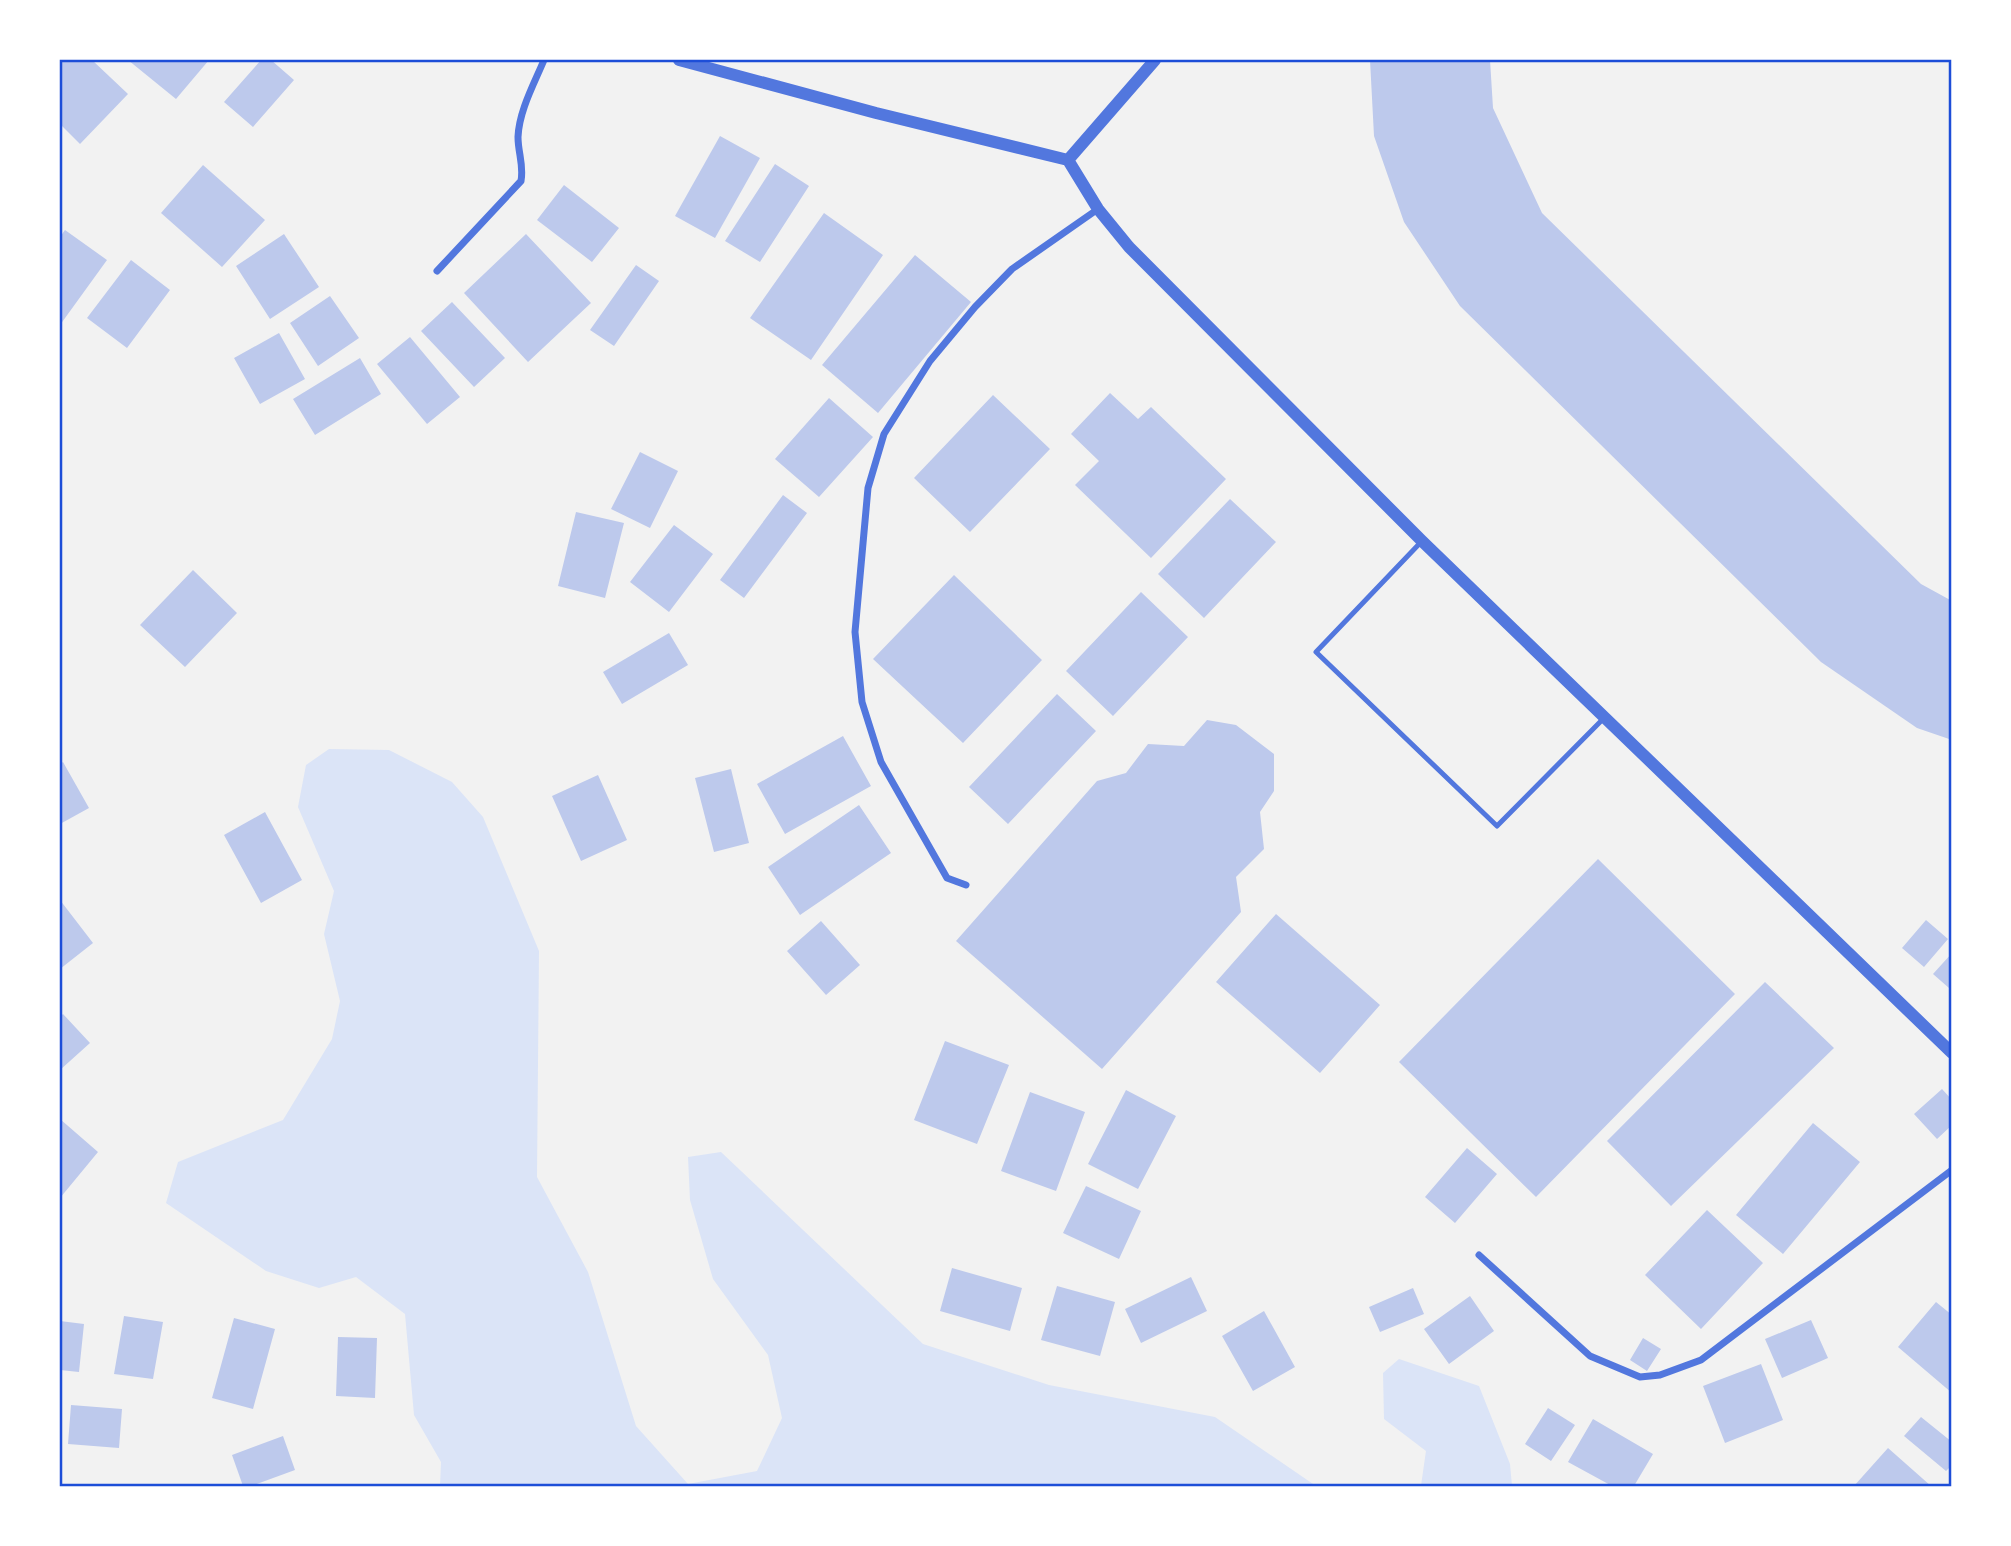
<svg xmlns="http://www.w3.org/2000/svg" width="2011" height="1546" font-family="Commissioner,sans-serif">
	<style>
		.green { fill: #dbe4f7 }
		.building { fill: #bdc9ec }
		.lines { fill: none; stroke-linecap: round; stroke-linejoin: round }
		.service { stroke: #5277de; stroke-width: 5 }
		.minor { stroke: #5277de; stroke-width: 7 }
		.tertiary { stroke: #5277de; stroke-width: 12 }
		.neatline { fill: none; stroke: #1d4ed8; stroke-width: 2.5 }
	</style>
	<rect width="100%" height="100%" fill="#f2f2f2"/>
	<path class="green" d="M329,749L389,750L452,782L483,817L539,951L537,1177L588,1272L636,1426L688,1484L757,1471L782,1418L768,1355L713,1279L690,1200L688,1157L721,1152L923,1344L1049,1385L1215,1417L1316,1486H440L441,1462L414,1415L405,1314L356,1277L319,1288L266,1271L166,1203L178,1162L283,1120L332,1039L340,1001L324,934L334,891L298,807L306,765Z
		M1399,1359L1479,1386L1510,1464L1512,1486H1421L1426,1451L1384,1419L1383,1373Z"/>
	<path class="building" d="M60,60H92L128,94L80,144L60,124Z
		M128,60H209L176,99Z
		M261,60H271L294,80L253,127L224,102Z
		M1370,60H1490L1493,108L1542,213L1921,584L1952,601V740L1917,728L1821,662L1460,306L1404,222L1374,136Z
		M720,136L760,158L715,238L675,216Z
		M775,164L809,186L760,262L725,241Z
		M203,165L265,220L222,267L161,213Z
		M564,185L619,228L592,262L537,220Z
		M824,213L883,255L811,360L750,318Z
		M65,230L107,260L60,325V237Z
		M284,234L319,287L270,319L236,266Z
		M526,234L591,303L528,362L464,293Z
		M915,255L971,302L878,413L822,365Z
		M131,260L170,290L127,348L87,318Z
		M636,265L659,281L614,346L590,330Z
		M330,296L359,338L318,366L290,323Z
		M452,302L505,358L474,387L421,331Z
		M279,333L305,379L260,404L234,358Z
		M410,337L460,397L427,424L377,364Z
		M360,358L381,394L315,435L293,399Z
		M1110,393L1138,419L1151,407L1226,479L1151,558L1075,485L1099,461L1071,434Z
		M993,395L1050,449L970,532L914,478Z
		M829,398L873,437L819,497L775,459Z
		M640,452L678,471L650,528L611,509Z
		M783,495L807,513L744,598L720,580Z
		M1230,499L1276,542L1204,618L1158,574Z
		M576,512L624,523L605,598L558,586Z
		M674,525L713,554L669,612L630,582Z
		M193,570L237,613L185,667L140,625Z
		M954,575L1042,660L963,743L873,659Z
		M1141,592L1188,637L1113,716L1066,671Z
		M669,633L688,665L622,704L603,672Z
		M1057,694L1096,731L1008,824L969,787Z
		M1207,720L1236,725L1274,754V791L1260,812L1264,849L1236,877L1241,912L1102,1069L956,941L1097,781L1126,773L1148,744L1184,746Z
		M843,736L871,786L785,834L757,784Z
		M63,762L89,808L60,824V764Z
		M731,769L749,843L714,852L695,778Z
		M598,775L627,840L581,861L552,796Z
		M859,805L891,853L800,915L768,867Z
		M265,812L302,880L261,903L224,835Z
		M1598,859L1735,994L1536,1197L1399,1062Z
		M60,900L93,943L60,969Z
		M1276,914L1380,1005L1320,1073L1216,982Z
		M1926,920L1948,939L1924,967L1902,948Z
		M821,921L860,965L826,995L787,951Z
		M1952,953V985L1949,988L1933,974Z
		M1765,982L1834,1048L1671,1206L1607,1141Z
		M63,1014L90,1043L60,1070V1017Z
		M945,1041L1009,1065L977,1144L914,1120Z
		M1942,1089L1952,1100V1125L1937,1139L1914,1114Z
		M1126,1090L1176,1116L1138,1189L1088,1164Z
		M1030,1092L1085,1112L1056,1191L1001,1171Z
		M60,1119L98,1152L60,1198Z
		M1813,1123L1860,1162L1783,1254L1736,1215Z
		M1467,1148L1497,1174L1455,1223L1425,1197Z
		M1086,1186L1141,1211L1119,1259L1063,1233Z
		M1707,1210L1763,1263L1701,1329L1645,1275Z
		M952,1268L1022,1288L1010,1331L940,1311Z
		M1191,1277L1207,1311L1141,1343L1125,1309Z
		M1057,1286L1115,1302L1100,1356L1041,1340Z
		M1413,1288L1424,1314L1380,1332L1369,1307Z
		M1470,1296L1494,1331L1449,1364L1424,1329Z
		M1936,1302L1952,1315V1393L1898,1347Z
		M1264,1311L1295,1367L1253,1391L1222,1336Z
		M124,1316L163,1322L153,1379L114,1374Z
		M234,1318L275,1329L253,1409L212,1398Z
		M1811,1320L1828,1358L1782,1378L1765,1339Z
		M60,1321L84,1324L79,1372L60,1370Z
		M338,1337L377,1338L375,1398L336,1396Z
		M1643,1338L1661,1349L1647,1371L1630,1360Z
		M1761,1364L1783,1420L1725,1443L1703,1386Z
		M71,1405L122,1409L119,1448L68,1444Z
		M1548,1408L1575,1425L1551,1461L1525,1444Z
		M1921,1417L1952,1442V1465L1946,1471L1904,1436Z
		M1593,1419L1653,1454L1634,1486H1612L1568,1462Z
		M283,1436L295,1470L251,1486H243L232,1455Z
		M1888,1448L1931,1486H1854Z"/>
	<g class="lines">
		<path class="service" d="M1422,541L1316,652L1497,826L1604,718"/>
		<path class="minor" d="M437,271L521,181C524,165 518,153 518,137C519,111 534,84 544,60
			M966,885L947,878L881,762L862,702L855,632L868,488L884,434L930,361L975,307L1012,269L1098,209
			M1479,1255L1590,1356L1640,1377L1660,1375L1701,1360L1952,1170"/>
		<path class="tertiary" d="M679,60L876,113L1068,160L1098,209L1129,247L1422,541L1952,1053
			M1068,160L1155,60"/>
	</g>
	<rect width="2011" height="1546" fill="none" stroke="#ffffff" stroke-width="122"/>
	<rect x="61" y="61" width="1889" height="1424" class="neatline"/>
</svg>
